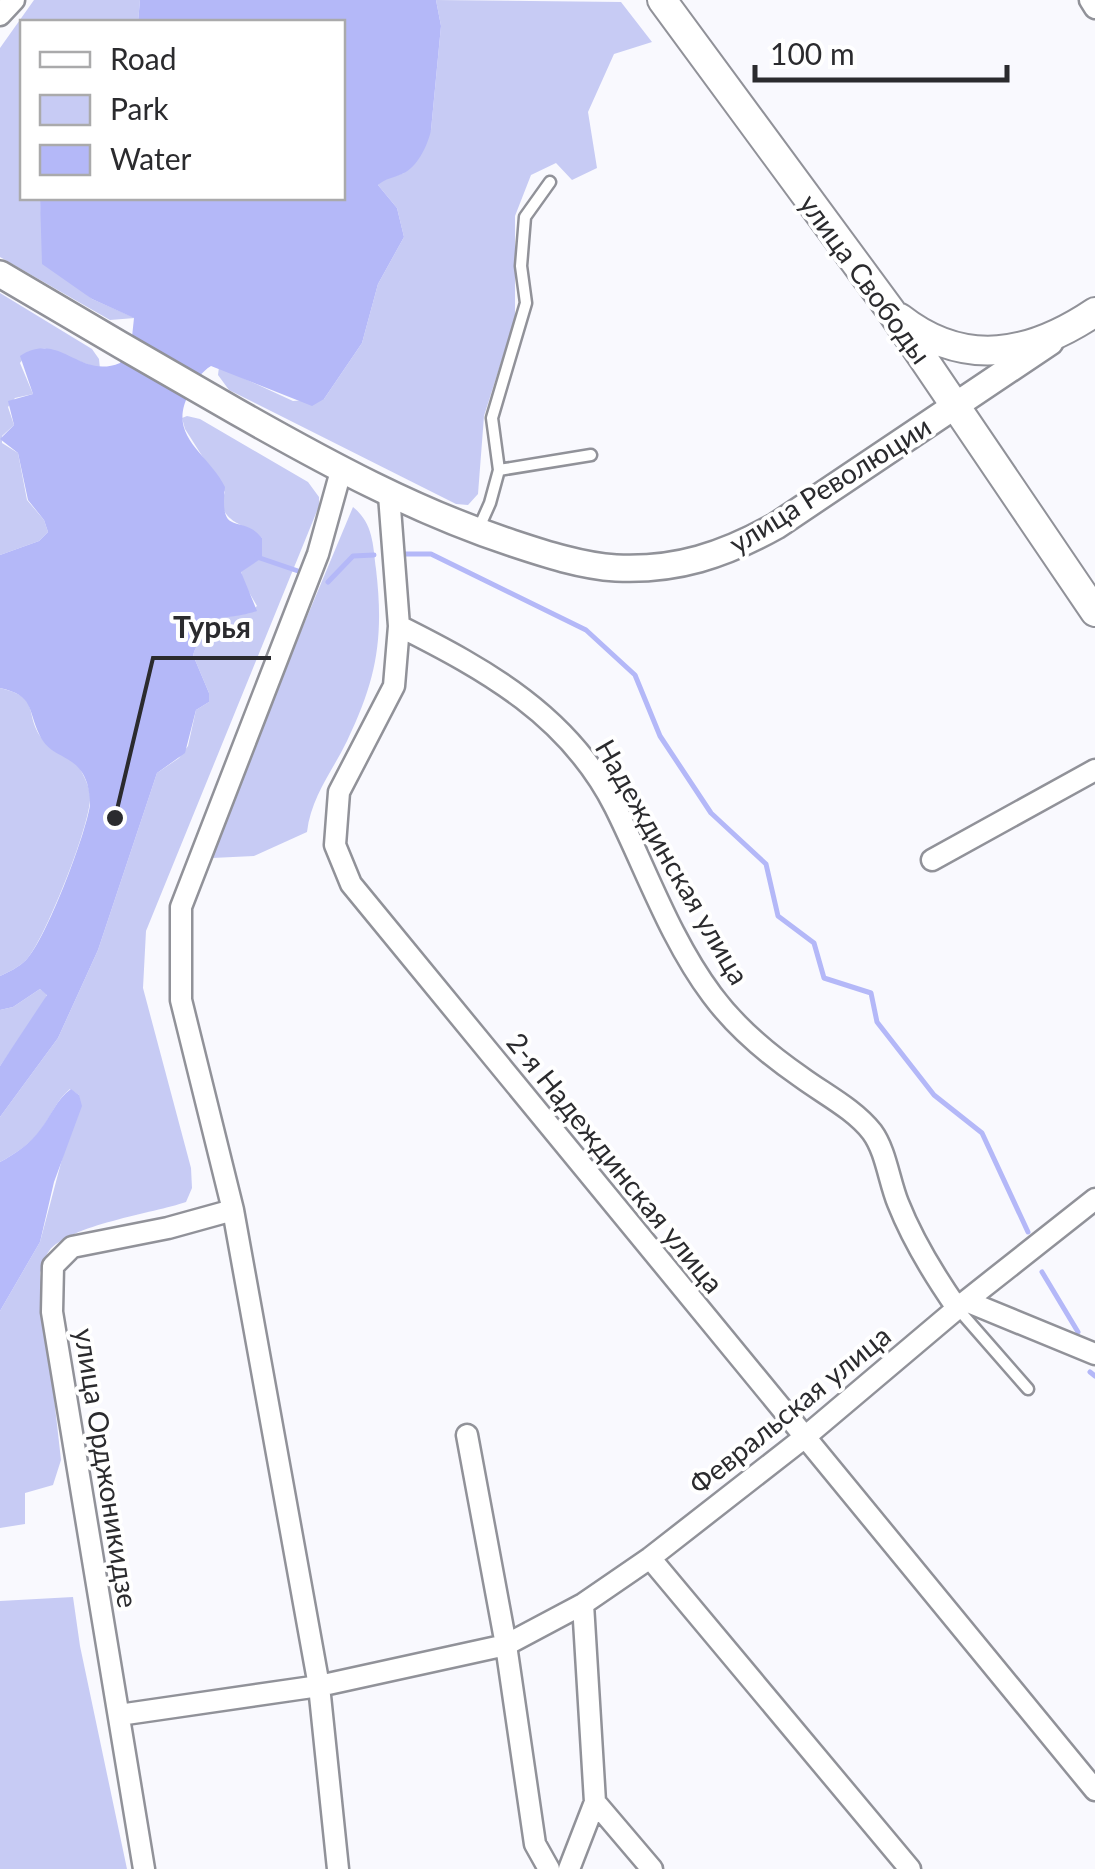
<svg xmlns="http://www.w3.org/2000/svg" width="1095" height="1869" font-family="Lato,sans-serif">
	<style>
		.green { fill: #c7cbf4 }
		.forest { fill: #b6bafa }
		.water { fill: #b4b8f8 }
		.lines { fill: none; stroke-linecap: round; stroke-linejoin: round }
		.stream { stroke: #b4b8f8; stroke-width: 5 }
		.service-casing { stroke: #919299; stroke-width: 15 }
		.minor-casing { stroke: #919299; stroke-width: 25 }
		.tertiary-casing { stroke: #919299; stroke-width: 30 }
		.secondary-casing { stroke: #919299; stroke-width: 32 }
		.service { stroke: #fff; stroke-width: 10 }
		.minor { stroke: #fff; stroke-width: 20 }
		.tertiary { stroke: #fff; stroke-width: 25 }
		.secondary { stroke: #fff; stroke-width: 28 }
		.labels { text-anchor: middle; stroke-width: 8; stroke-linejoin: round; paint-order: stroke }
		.street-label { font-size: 28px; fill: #2b2b2e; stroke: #fff }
		.leader { fill: none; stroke: #2b2b2e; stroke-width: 4 }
		.callout-dot { fill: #2b2b2e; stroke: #fff; stroke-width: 4 }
		.callout-label { font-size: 30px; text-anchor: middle; font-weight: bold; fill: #2b2b2e; stroke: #fff; stroke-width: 8; stroke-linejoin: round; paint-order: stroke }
	</style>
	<rect width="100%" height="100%" fill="#f9f9fe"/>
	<path class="green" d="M34,0H140L138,22H22V198H40L42,228L83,291L92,299L135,318L110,320L0,257V48Z
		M436,0L621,2L652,42L614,54L588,112L597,168L572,180L556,163L531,175L515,216V318L484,416L478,494L468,505L456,504L229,390L218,375L219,367L293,401L324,399L362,343L378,284L404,237L397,208L378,185L382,180L404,173L431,130L441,26Z
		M0,293L92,349L99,359L100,369L44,348L28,352L20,363L33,394L15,398L8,407L14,425L2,436V443L18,453L27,500L44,520L48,532L39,541L0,555Z
		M187,416L200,419L308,482L319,497V506L146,931L143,988L191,1168L192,1188L186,1202C154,1213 69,1225 49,1251C45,1256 43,1267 40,1273L61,1460L53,1485L25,1493V1524L0,1528V1311L40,1242L79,1095L70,1089C56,1100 51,1117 40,1131C30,1144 15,1154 0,1162V1117L58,1038L98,950L157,773L179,758L188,746L196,710L209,702V693L193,655C199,640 206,619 224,615C238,612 245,616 257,606L243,582L241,571L261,558L262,538C247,523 229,527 221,504L225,492L185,429L182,418Z
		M353,507C373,523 373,544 376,569C384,637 377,679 347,741C332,772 311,797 307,832L254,856L212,858L240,777Z
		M0,688C41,698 24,710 40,736C47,747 62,755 74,759C81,771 88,781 90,795C93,819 44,942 26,960C19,967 9,972 0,976Z
		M40,989L47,994L44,1003L0,1066V1010L13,1007Z
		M73,1597L80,1646L127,1869H0V1601Z"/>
	<path class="forest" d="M71,1089L79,1095L82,1106L54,1182L40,1242L0,1311V1162C15,1154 30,1144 40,1130C51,1116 56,1100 71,1089Z"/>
	<path class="water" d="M140,0H436L441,26L431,130C428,145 417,168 402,174C393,178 386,178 378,185L397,208L404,237L378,284L362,343L324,399L312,406L211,366C201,372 197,380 191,390C164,436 208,452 225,487C219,540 241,512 262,538V558L241,572L257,611C214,625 216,603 193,655L209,693V702L196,710L185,753L157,773L98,950L58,1038L0,1117V1066L47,995L40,989L13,1007L0,1010V976C9,972 19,967 26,960C46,940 86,834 90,805C90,798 89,790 87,783C77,753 52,760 40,736C27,709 35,696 0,688V555L39,541L48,532L44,520L28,500L18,453L0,439L14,425L8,401L33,394L20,356C60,330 79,380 120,363L132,337L134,318L92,299L42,264L40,198H342V22H138Z"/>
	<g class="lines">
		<path class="stream" d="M404,554H431L586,630L635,675L660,736L711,813L766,864L778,916L814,943L824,978L871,993L877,1022L934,1095L982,1133L1028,1232
			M257,557L301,572
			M328,582L353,556L374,555
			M1042,1272L1078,1332
			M1090,1372L1095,1376"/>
		<defs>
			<path id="service" d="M499,470L591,455
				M478,530L490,503L499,470L492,418L526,303L521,266L525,217L550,182
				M958,1309L1028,1389"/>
			<path id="minor" d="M1090,0L1095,8
				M0,15L14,0
				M389,495L399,626L394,686L339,792L335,845L351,884L1095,1790
				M399,626C487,670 569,716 615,807C646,869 670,939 712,995C735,1026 769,1055 801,1077C824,1094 854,1109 872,1132C886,1151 889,1181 898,1203C913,1241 934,1275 957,1308
				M932,860L1095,770
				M966,1301L1095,1354
				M467,1435L506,1645L535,1844L549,1869
				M650,1558L910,1869
				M119,1715L319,1686L506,1645L583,1604L650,1558L805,1437L966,1301L1095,1199
				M595,1802L652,1869
				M144,1869L52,1312L53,1266L72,1247L168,1228L233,1210
				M338,1869L319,1686L233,1210L181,1000V907L318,554L341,471
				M569,1869L595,1802L583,1604"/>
			<path id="tertiary" d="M0,274C79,321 158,367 237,412C327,463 415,511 512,543C545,554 582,566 616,568C676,571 724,555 776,526L1050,342"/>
			<path id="secondary" d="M662,0L891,311L1095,612
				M900,318C965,369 1031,355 1095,312"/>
		</defs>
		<use href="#service" class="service-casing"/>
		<use href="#minor" class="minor-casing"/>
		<use href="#tertiary" class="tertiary-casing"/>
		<use href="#secondary" class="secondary-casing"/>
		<use href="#service" class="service"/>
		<use href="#minor" class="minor"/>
		<use href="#tertiary" class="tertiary"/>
		<use href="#secondary" class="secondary"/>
	</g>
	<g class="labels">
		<g class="street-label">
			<text transform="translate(865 279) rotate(54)" y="10">улица Свободы</text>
			<text transform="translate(830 485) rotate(-32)" y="10">улица Революции</text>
			<text transform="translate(672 862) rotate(60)" y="10">Надеждинская улица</text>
			<text transform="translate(615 1163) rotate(51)" y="10">2-я Надеждинская улица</text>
			<text transform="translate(790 1410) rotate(-39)" y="10">Февральская улица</text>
			<text transform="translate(106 1468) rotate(81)" y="10">улица Орджоникидзе</text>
		</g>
	</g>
	<path class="leader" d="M115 818L153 658H271"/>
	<circle class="callout-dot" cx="115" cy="818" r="10"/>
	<g class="callout-label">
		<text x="212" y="638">Турья</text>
	</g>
	<rect x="20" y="20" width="325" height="180" fill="#ffffff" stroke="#aaaaab" stroke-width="2.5"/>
	<rect x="40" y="52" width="50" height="15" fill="#ffffff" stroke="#aaaaab" stroke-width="2.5"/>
	<text x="110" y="70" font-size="30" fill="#2b2b2e">Road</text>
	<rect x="40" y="95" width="50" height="30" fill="#c7cbf4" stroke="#aaaaab" stroke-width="2.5"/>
	<text x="110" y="120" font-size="30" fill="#2b2b2e">Park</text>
	<rect x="40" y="145" width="50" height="30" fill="#b4b8f8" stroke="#aaaaab" stroke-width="2.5"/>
	<text x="110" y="170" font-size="30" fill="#2b2b2e">Water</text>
	<path d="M755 65v15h252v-15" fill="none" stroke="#2b2b2e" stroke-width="5"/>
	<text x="770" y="65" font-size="30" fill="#2b2b2e" stroke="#ffffff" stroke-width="8" paint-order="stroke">100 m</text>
</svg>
